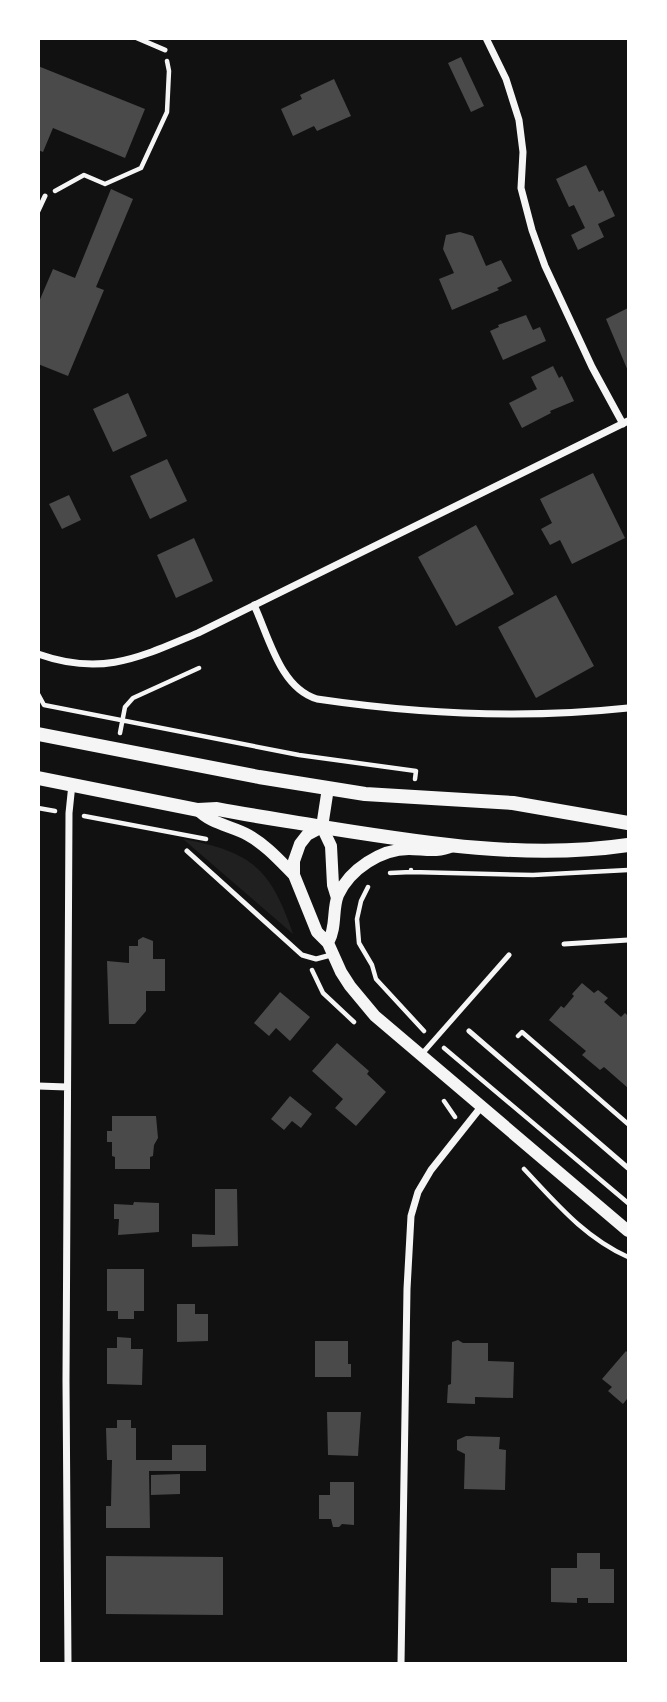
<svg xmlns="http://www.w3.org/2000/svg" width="667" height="1702" font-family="Manrope,sans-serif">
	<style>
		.green { fill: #202020 }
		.building { fill: #4a4a4a }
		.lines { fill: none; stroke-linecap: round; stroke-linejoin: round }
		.path { stroke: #f5f5f5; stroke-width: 4.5 }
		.service { stroke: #f5f5f5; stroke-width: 5 }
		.minor { stroke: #f5f5f5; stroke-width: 7 }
		.tertiary { stroke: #f5f5f5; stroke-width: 12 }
		.secondary { stroke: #f5f5f5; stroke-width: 14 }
	</style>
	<rect width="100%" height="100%" fill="#111"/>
	<path class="green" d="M183,839C251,852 270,867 293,934Z"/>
	<path class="building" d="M461,57L484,106L471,112L448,63Z
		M38,66L145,109L125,158L53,128L43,152L38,150Z
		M334,79L351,116L317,131L314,126L293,136L281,109L302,99L300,95Z
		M586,165L599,192L603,190L615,216L598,224L604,237L578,250L571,235L585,228L574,205L569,207L556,179Z
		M111,189L133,199L96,287L104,290L68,376L38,364V304L53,269L75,278Z
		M460,232L473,236L486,266L501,260L512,281L497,288L499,290L452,310L439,279L454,273L443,249L446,235Z
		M628,308V371L606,319Z
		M526,315L533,330L540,327L546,341L503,360L490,331L499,327L498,325Z
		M553,366L559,378L562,376L574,401L550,411L551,413L522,428L509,403L537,389L531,377Z
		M128,393L147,436L113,452L93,409Z
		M167,459L187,501L150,519L130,476Z
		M593,473L625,538L572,564L560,540L550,545L541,529L552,523L540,499Z
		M69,495L81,520L62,529L49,504Z
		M476,525L514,594L456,626L418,557Z
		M194,538L213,581L176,598L157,555Z
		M556,595L594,666L536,698L498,627Z
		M143,937L153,941V959H165V991H146V1011L135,1024H109L107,961L129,963V946H138V940Z
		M582,983L594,993L598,990L608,998L604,1002L621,1017L625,1013L628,1016V1088L604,1067L600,1070L582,1055L586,1051L549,1020L561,1006L564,1008L574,996L572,994Z
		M280,992L310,1017L290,1041L276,1028L269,1036L254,1023Z
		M337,1043L369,1071L367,1074L386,1092L356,1126L335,1108L343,1099L312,1071Z
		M290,1096L312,1114L301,1128L292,1121L284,1130L271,1119Z
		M112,1116H156L158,1138L154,1145L153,1156L150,1157V1169H115V1157L112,1156V1142H107V1131H112Z
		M215,1189H237L238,1246L192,1247V1234L215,1235Z
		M134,1202L159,1203V1232L118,1235L119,1219H114V1204L133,1205Z
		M107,1269H144V1311H134V1319H118V1311H107Z
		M177,1304H195V1314H208V1341L177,1342Z
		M117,1337L131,1338V1349H143L142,1385L107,1384V1348H117Z
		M458,1340L463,1343H488V1361L514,1362L513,1398L475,1397V1404L447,1403L448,1385L451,1384L452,1342Z
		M315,1341H348V1364H351V1377H315Z
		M626,1351L628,1353V1401L627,1399L623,1404L608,1391L612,1387L602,1379Z
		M327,1412H361L358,1456L328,1455Z
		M117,1420H131V1428H136V1460H172V1445H206V1471H149L150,1528H106V1506H111L112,1460H107L106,1428H117Z
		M466,1436L500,1437L499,1449L506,1450L505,1490L464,1489L465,1454L457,1450V1440Z
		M180,1474V1494L151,1495V1475Z
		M330,1482H354V1525L342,1524L339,1527H333L331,1519H319V1495H330Z
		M577,1553H600V1569H614V1603H588V1598H577V1603L551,1602V1568H577Z
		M106,1556L223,1557V1615L106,1614Z"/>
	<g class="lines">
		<path class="path" d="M55,191L84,175L105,184L141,168L167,112L169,71L167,61
			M38,694L44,705L299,755L416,771L415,779
			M120,733L125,707L133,698L199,668
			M38,808L55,811
			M84,816L206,839
			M411,872L533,875L628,870
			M390,873L411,872V870
			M368,887L361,901L357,919L359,943L372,965L376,979L424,1031
			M312,970L323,993L354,1022
			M518,1036L522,1032L628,1124
			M444,1048L628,1203
			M444,1101L455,1117
			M524,1169C557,1204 584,1237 628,1257"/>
		<path class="service" d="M137,38L165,50
			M38,211L45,196
			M187,851L302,955L316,959L331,955
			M564,944L628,940
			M469,1031L628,1168
			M421,1055L509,955"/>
		<path class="minor" d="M486,38L506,79L519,120L523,152L521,188L532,230L545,266L592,367L623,424
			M254,605C269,637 280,688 317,699C419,714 525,719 628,708
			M38,654C103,677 140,657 198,633L628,421
			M38,1086L67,1087
			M68,1664L66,1381L69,813L72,784
			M401,1664L407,1289L411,1216L418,1192L431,1170L481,1107"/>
		<path class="tertiary" d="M328,788L322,827L331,846L333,885L337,898
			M198,810C211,824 232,826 248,835C266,845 280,861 294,875
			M322,827L307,835L300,844L294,861V875L317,932L328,943L341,972L350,986L375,1016L628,1231
			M328,943C337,926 332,910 338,895C350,869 381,849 409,849C424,849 437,853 452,846"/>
		<path class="secondary" d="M38,734L259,777L365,794L513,803L628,823
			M38,778L198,810L217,809C253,816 288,821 323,827C423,843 527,860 628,845"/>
	</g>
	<rect width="667" height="1702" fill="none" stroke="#ffffff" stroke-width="80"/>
</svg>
